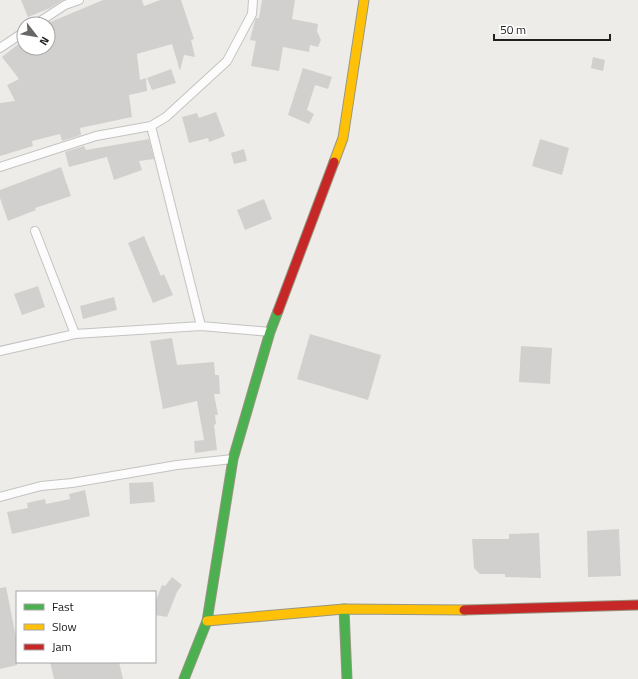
<svg xmlns="http://www.w3.org/2000/svg" width="638" height="679" font-family="'Titillium Web',sans-serif">
	<style>
		.building { fill: #d2d0ce }
		.lines { fill: none; stroke-linecap: round; stroke-linejoin: round }
		.lane-casing { stroke: #c4c3c1; stroke-width: 10 }
		.fast-casing { stroke: #989681; stroke-width: 11 }
		.slow-casing { stroke: #989681; stroke-width: 11 }
		.jam-casing { stroke: #989681; stroke-width: 11 }
		.lane { stroke: #fcfcfc; stroke-width: 8 }
		.fast { stroke: #4caf50; stroke-width: 9 }
		.slow { stroke: #ffc107; stroke-width: 9 }
		.jam { stroke: #c62828; stroke-width: 9 }
	</style>
	<rect width="100%" height="100%" fill="#eeece9"/>
	<path class="building" d="M21,0H63L50,8L28,17Z
		M103,0H142L144,6L160,0H181L194,39L191,40L195,57L184,55L180,71L172,44L137,54L140,80L146,78L147,91L129,95L132,117L80,128L81,135L62,141L60,134L32,141L33,146L0,156V103L15,101L7,85L19,79L2,57L22,41L24,48H48V23Z
		M262,0H295L292,19L318,24L317,31L321,40L318,47L310,45L309,52L283,47L279,71L251,66L256,41L250,40L255,20L256,18H259Z
		M593,57L605,60L603,71L591,68Z
		M303,68L332,77L328,89L315,85L307,110L314,114L309,124L288,115Z
		M171,69L176,83L152,90L147,78Z
		M216,112L225,136L209,142L208,138L189,143L182,117L197,113L199,118Z
		M149,139L154,159L139,161L142,170L114,180L107,157L69,167L65,152L84,146L86,150Z
		M540,139L569,148L562,175L532,166Z
		M244,149L247,161L234,164L231,153Z
		M61,167L71,196L35,208L36,210L8,221L0,198V190Z
		M264,199L272,219L245,230L237,210Z
		M144,236L161,276L164,274L173,295L153,303L128,243Z
		M38,286L45,307L22,315L14,294Z
		M114,297L117,310L83,319L80,306Z
		M310,334L381,355L368,400L297,379Z
		M172,338L177,365L214,362L215,375H219L220,394H214L218,415H215L216,424L214,425L217,450L195,453L194,441L204,440L197,401L163,409L150,341Z
		M521,346L552,348L550,384L519,382Z
		M153,482L155,502L130,504L129,483Z
		M85,490L90,516L12,534L7,512L28,508L27,503L45,499L46,504L70,499L69,494Z
		M619,529L621,576L588,577L587,531Z
		M539,533L541,578L505,577V574H480L474,568L472,539H509V534Z
		M172,577L182,585L177,592L167,617L155,615V603L162,585L165,586Z
		M6,587L17,642V665L0,669V588Z
		M50,662H119L123,679H54Z"/>
	<g class="lines">
		<defs>
			<path id="lane" d="M36,24L65,5L79,0
				M0,48L24,32
				M151,126L201,326
				M0,167L96,136L151,126L166,117L227,61L252,14L253,0
				M35,231L75,334
				M0,351L75,334L201,326L270,332
				M0,497L41,486L72,483L177,465L233,459"/>
			<path id="fast" d="M344,609L347,679
				M184,679L207,621L233,459L270,332L278,311"/>
			<path id="slow" d="M334,162L343,138L364,0
				M207,621L344,609L464,610"/>
			<path id="jam" d="M278,311L334,162
				M464,610L638,605"/>
		</defs>
		<use href="#lane" class="lane-casing"/>
		<use href="#fast" class="fast-casing"/>
		<use href="#slow" class="slow-casing"/>
		<use href="#jam" class="jam-casing"/>
		<use href="#lane" class="lane"/>
		<use href="#fast" class="fast"/>
		<use href="#slow" class="slow"/>
		<use href="#jam" class="jam"/>
	</g>
	<rect x="16" y="591" width="140" height="72" fill="#ffffff" stroke="#a6a6a6"/>
	<rect x="24" y="604" width="20" height="6" fill="#4caf50" stroke="#a6a6a6"/>
	<text x="52" y="611" font-size="12" fill="#202020">Fast</text>
	<rect x="24" y="624" width="20" height="6" fill="#ffc107" stroke="#a6a6a6"/>
	<text x="52" y="631" font-size="12" fill="#202020">Slow</text>
	<rect x="24" y="644" width="20" height="6" fill="#c62828" stroke="#a6a6a6"/>
	<text x="52" y="651" font-size="12" fill="#202020">Jam</text>
	<g transform="translate(36 36) rotate(121)"><circle r="19" fill="#ffffff" stroke="#a6a6a6"/>
	<path d="M0-3L7 15L0 10L-7 15Z" fill="#686766"/>
	<text y="-6" font-size="11" font-weight="bold" text-anchor="middle" fill="#202020">N</text>
	</g>
	<path d="M494 34v6h116v-6" fill="none" stroke="#202020" stroke-width="2"/>
	<text x="500" y="34" font-size="12" fill="#202020" stroke="#ffffff" stroke-width="3" paint-order="stroke">50 m</text>
</svg>
